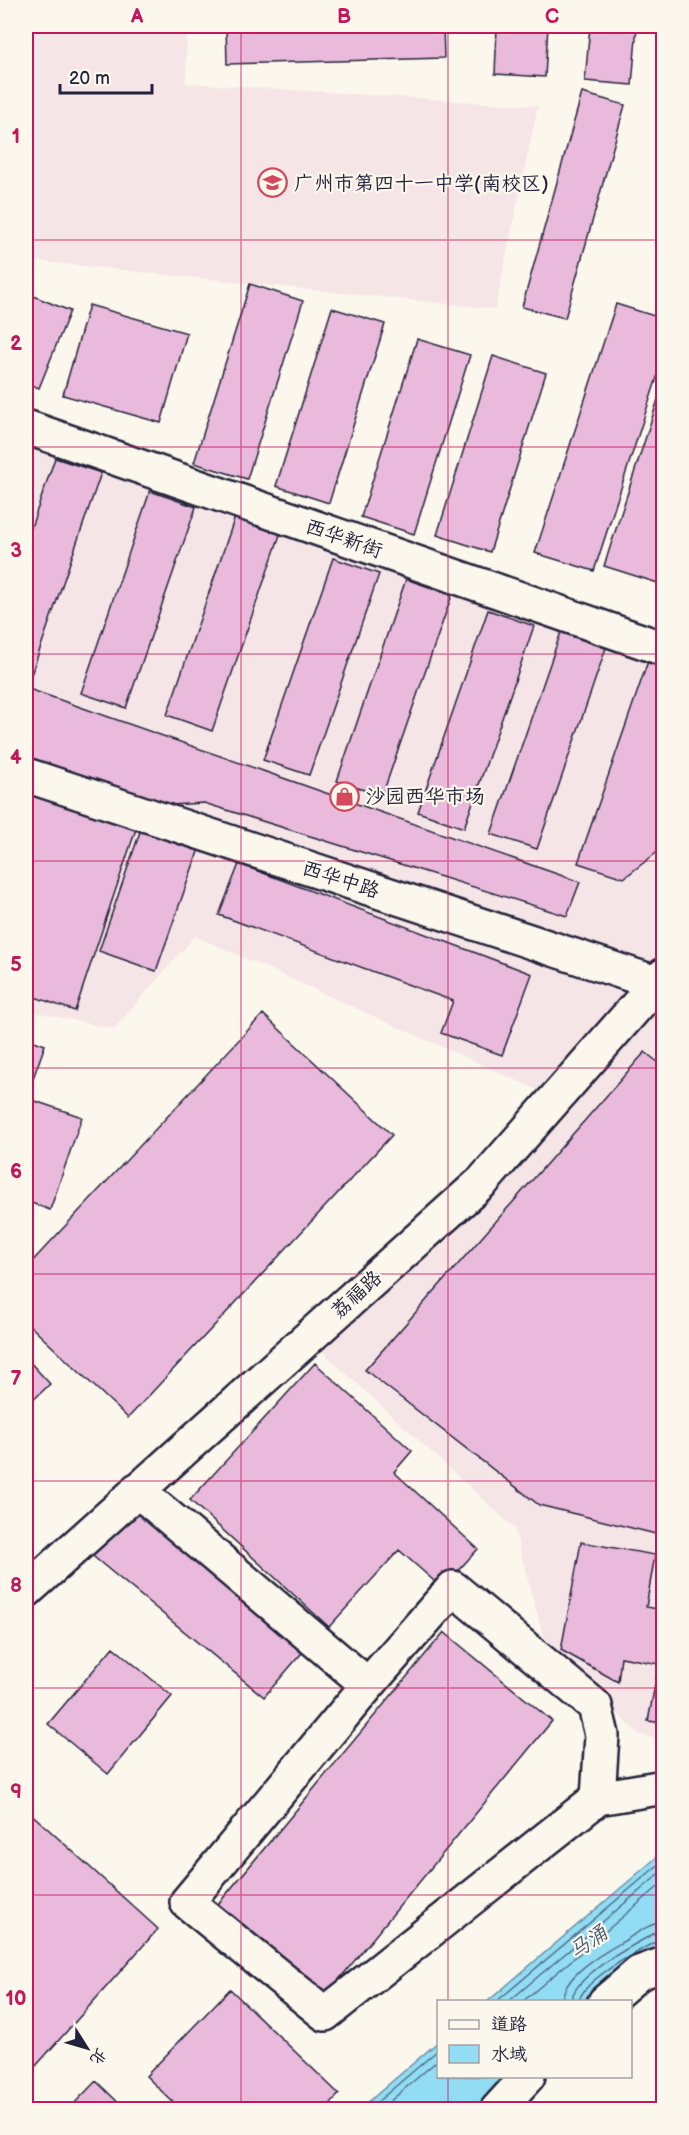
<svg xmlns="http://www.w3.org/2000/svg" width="689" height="2135" font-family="'Balsamiq Sans','LXGW WenKai TC',sans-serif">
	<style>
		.built { fill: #f6e5e7 }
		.water { fill: #93ddf4; stroke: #6692aa; stroke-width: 1.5 }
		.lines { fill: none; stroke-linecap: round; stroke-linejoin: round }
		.shore { stroke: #4f6d85; stroke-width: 1.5 }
		.building { fill: #e9badc; stroke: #22223b; stroke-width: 1.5 }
		.minor-casing { stroke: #22223b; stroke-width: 38 }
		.minor { stroke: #fbf7ec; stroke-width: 33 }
		.grid { fill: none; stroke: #c2185b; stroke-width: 1.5; stroke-opacity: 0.55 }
		.labels { text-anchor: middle; stroke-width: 4.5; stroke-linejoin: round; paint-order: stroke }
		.poi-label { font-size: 20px; fill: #22223b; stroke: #fbf7ec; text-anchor: start }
		.street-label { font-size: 20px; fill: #22223b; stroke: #fbf7ec }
		.water-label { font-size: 21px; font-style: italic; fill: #445a72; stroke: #fbf7ec }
		.neatline { fill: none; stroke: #c2185b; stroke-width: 2 }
		.grid-label { font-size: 20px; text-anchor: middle; font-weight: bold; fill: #c2185b }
	</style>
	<rect width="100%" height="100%" fill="#fbf7ec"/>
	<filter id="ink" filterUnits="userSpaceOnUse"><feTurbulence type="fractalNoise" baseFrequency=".0167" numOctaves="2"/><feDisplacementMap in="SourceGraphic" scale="12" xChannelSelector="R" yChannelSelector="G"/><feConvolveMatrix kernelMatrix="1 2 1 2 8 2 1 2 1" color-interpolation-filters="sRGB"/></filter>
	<g filter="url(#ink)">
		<path class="built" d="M26,26H187L186,83L538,106L495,309L26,260Z
			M26,434L663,656V954L540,1091L195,936L114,1029L26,1010Z
			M663,995V1741L639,1734L546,1646L514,1528L314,1344Z"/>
		<path class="water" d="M663,1852V1944L606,1977L583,2001L487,2002Z
			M438,2042V2076L511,2077L479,2109L359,2110Z"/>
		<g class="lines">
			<path class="shore" d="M496,2002L664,1860
				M508,2002L664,1870
				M522,2002L664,1882
				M562,2002C563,1973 607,1951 629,1938C640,1931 651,1923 664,1922
				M571,2002C573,1975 634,1945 655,1933L664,1931
				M579,2002C582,1979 639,1951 659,1940L664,1939
				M368,2110L438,2050
				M380,2110L438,2060"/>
		</g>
		<path class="building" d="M226,26H443L444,58L227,64Z
			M497,26H548L545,77L495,74Z
			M590,26H637L632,85L585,81Z
			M582,93L625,105L565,318L522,307Z
			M250,284L303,301L247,479L194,463Z
			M26,293L70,311L39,388L26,383Z
			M616,304L664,319V356L594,571L535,553Z
			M89,305L187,333L161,423L63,395Z
			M332,308L385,324L329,503L276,486Z
			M417,339L470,355L414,534L361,517Z
			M493,356L546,373L490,552L437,535Z
			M664,381V576L661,584L604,566Z
			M55,458L101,473L31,675L26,673V542Z
			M150,491L196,507L126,708L81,693Z
			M236,514L282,529L212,731L167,715Z
			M333,558L379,574L309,775L263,760Z
			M406,579L452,595L382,796L337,781Z
			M488,610L534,626L464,828L418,812Z
			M561,632L606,648L537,849L491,834Z
			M648,661L664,667V847L624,878L578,863Z
			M26,688L580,882L567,916L204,803L171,805L26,756Z
			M26,785L138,823L75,1011L26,994Z
			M141,829L199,849L156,971L99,951Z
			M239,864L532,974L502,1055L441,1033L453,1001L219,915Z
			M263,1014L392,1135L128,1418L26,1322V1268Z
			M26,1038L45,1045L26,1098L82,1117L50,1210L26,1201Z
			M645,1052L664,1067V1536L539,1505L365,1370Z
			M26,1358L50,1384L26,1407Z
			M315,1363L412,1451L394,1472L478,1549L442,1588L399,1550L329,1627L190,1500Z
			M136,1505L307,1647L264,1697L89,1553Z
			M581,1542L655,1555L646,1607L664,1610V1723L648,1721L659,1664L621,1657L618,1682L561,1650Z
			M444,1632L552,1721L323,1999L214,1909Z
			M113,1647L172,1696L108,1774L48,1724Z
			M26,1809L158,1929L26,2077Z
			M230,1989L339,2094L325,2110H181L146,2076Z
			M96,2081L126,2110H68Z"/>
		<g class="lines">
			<defs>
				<path id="minor" d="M26,427L664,649
					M26,775L656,983
					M137,1490L368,1685
					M26,1591L483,1181L664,975
					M598,1798L602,1735L595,1706L453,1588L368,1685L187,1902L325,2014L598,1798L664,1787
					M605,2002L639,1973L664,1964
					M497,2110L528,2076"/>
			</defs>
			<use href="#minor" class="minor-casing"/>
			<use href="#minor" class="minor"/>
		</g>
	</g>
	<path class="grid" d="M241,26V2110M448,26V2002M26,240H664M26,447H664M26,654H664M26,861H664M26,1068H664M26,1274H664M26,1481H664M26,1688H664M26,1895H664M448,2076V2110"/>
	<defs>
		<symbol id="school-ring" viewBox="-11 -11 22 22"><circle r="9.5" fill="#fbf7ec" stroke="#d1495b" stroke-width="1.5"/><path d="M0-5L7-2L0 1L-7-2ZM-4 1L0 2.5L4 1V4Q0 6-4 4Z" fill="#d1495b"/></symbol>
		<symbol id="shop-ring" viewBox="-11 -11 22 22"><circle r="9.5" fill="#fbf7ec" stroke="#d1495b" stroke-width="1.5"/><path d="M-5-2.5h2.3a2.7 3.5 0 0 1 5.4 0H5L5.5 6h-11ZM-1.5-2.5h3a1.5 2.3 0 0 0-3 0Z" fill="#d1495b"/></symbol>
	</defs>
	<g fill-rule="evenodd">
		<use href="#school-ring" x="256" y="166" width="33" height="33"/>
		<use href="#shop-ring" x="328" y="780" width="33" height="33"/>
	</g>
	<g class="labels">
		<g class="poi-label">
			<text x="294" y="190">广州市第四十一中学(南校区)</text>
			<text x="365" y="803">沙园西华市场</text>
		</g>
		<g class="street-label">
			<text transform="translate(344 538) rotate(19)" y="7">西华新街</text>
			<text transform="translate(341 879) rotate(18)" y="7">西华中路</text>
			<text transform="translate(356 1294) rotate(-42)" y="7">荔福路</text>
		</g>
		<g class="water-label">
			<text transform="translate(588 1942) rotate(-35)" y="7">马涌</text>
		</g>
	</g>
	<rect width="689" height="2135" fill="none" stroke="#fbf7ec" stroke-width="66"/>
	<rect x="437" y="2000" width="195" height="78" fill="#fbf7ec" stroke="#a4a2a5" stroke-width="1.5"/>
	<rect x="449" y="2020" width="30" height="9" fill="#fbf7ec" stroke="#a4a2a5" stroke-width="1.5"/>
	<text x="491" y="2030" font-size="18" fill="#22223b">道路</text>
	<rect x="449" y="2045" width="30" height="18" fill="#93ddf4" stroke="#a4a2a5" stroke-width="1.5"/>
	<text x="491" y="2060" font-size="18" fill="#22223b">水域</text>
	<g transform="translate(87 2048) rotate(127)" stroke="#fbf7ec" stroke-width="4.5" paint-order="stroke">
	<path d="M0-4.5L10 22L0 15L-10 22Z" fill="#22223b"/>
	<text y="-9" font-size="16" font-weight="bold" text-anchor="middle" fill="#22223b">北</text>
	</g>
	<path d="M60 84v9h92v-9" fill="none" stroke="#22223b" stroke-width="3"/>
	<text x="69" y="84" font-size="18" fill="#22223b" stroke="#fbf7ec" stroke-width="4.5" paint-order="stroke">20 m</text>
	<rect x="33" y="33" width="623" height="2069" class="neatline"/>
	<g class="grid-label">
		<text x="137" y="23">A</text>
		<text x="344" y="23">B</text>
		<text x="552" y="23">C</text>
		<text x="16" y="143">1</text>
		<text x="16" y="350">2</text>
		<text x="16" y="557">3</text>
		<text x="16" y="764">4</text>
		<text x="16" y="971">5</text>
		<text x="16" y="1178">6</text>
		<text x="16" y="1385">7</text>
		<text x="16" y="1592">8</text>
		<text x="16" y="1798">9</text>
		<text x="16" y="2005">10</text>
	</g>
</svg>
